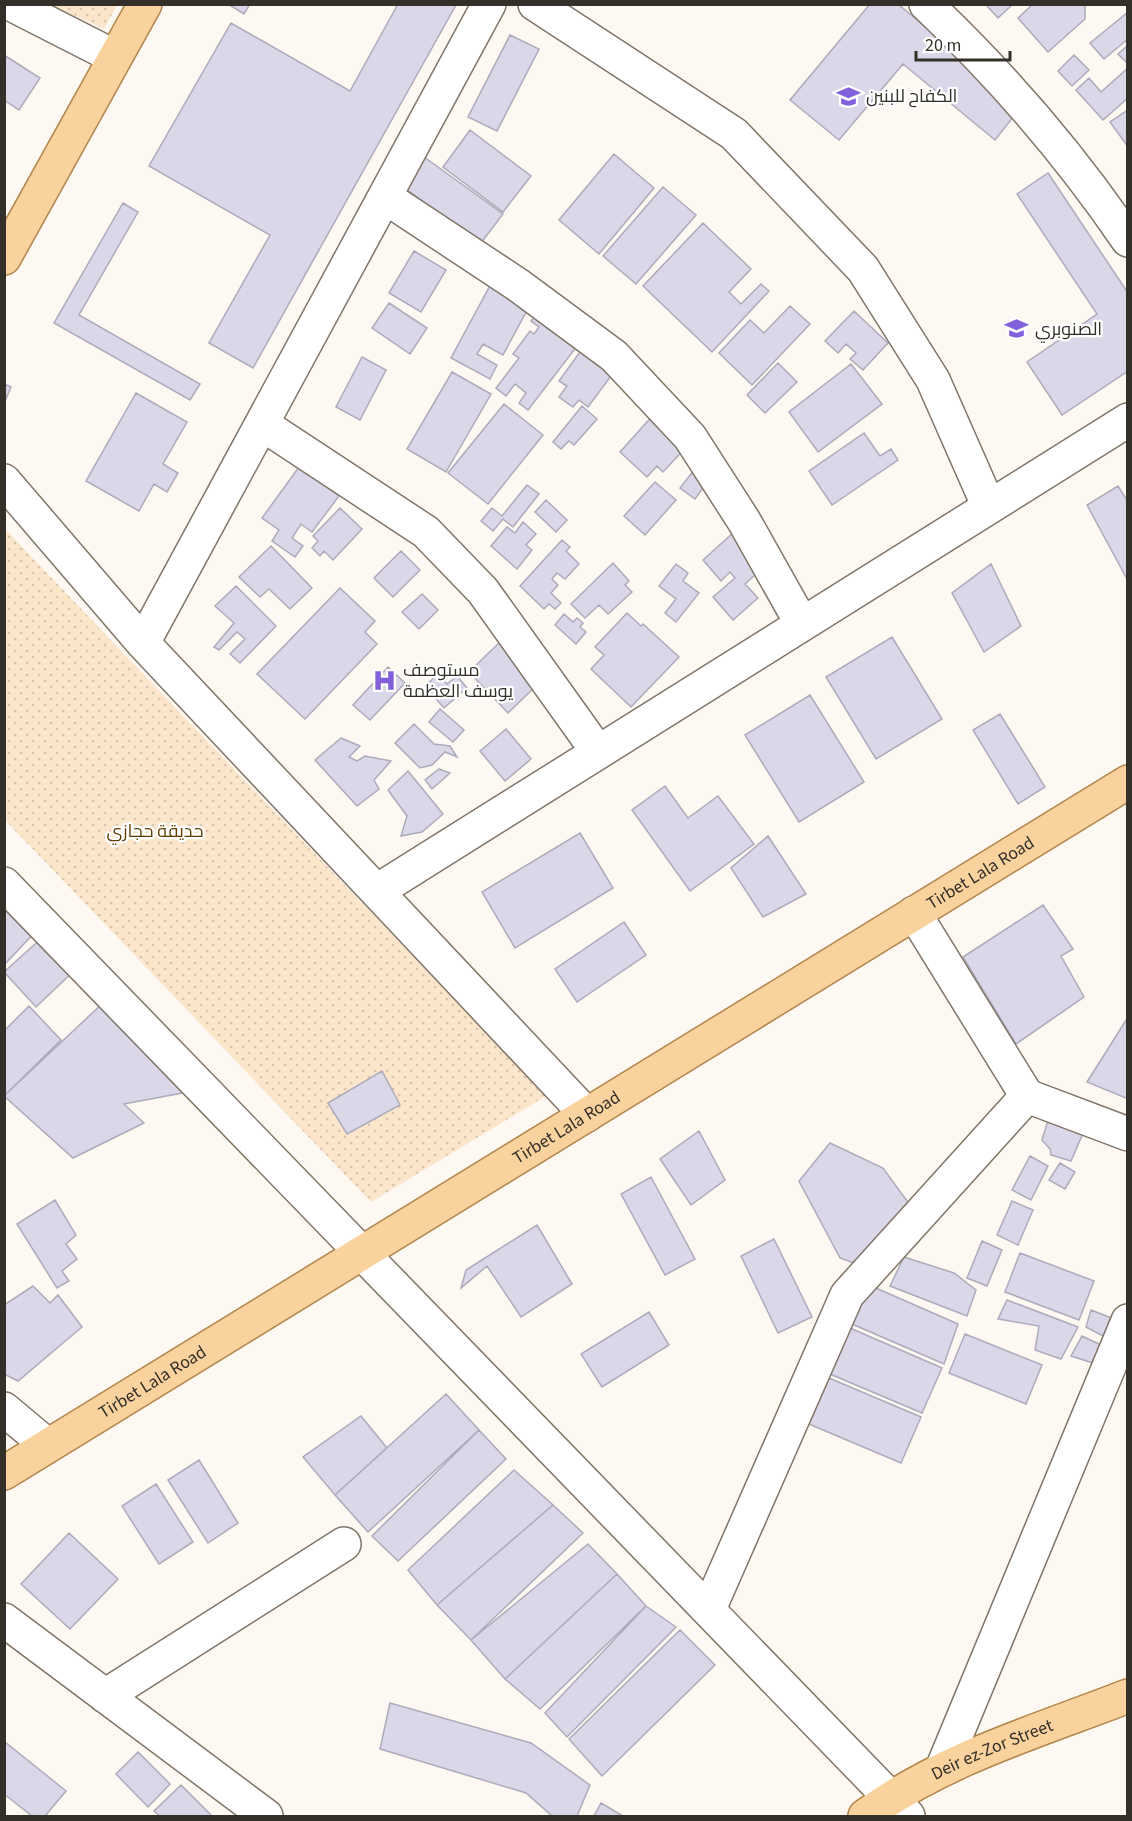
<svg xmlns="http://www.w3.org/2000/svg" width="1132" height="1821" font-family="'Source Sans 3',Cairo,sans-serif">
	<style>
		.grass { fill: url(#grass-dots) }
		.building { fill: #d9d7e8; stroke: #adaabb; stroke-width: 1.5 }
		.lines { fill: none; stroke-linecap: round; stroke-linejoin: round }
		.minor-casing { stroke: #807568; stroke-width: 36 }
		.major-casing { stroke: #b1854b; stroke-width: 36 }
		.minor { stroke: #fff; stroke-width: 33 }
		.major { stroke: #f9d29e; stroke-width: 33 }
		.labels { text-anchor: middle; stroke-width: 4.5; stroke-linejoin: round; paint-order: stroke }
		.poi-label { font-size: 18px; fill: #332f29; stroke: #fff; text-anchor: start }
		.park-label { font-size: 18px; fill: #603c01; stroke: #fff }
		.street-label { font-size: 18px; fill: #332f29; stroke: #fff }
	</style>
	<defs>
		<pattern id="grass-dots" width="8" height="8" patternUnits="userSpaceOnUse" patternTransform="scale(1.5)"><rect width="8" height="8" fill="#fbe5cb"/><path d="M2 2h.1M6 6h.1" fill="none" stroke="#d8c5ae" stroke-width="1.8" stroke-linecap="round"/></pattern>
	</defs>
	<rect width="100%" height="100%" fill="#fdf8f2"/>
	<path class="grass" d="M52,5H117L104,29Z
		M4,528L546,1096L371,1202L5,820Z"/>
	<path class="building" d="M228,4H250L244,14Z
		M398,4L456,5L253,368L209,343L270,235L149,166L231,23L350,91Z
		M870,4H898L1021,107L995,140L903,64L839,140L790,100Z
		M989,4H1013L998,18L987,6Z
		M1033,4H1085V19L1048,52L1018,18Z
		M1128,12V39L1104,59L1090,43Z
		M510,35L539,49L497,131L468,117Z
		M1128,45V64L1118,54Z
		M4,55L40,78L19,110L4,100Z
		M1074,55L1089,70L1072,86L1058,71Z
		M1128,68V98L1103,120L1076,90L1089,78L1101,92Z
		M1128,110V147L1110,122Z
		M470,130L531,176L503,212L443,167Z
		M420,154L503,214L481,243L399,184Z
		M614,154L654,188L599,254L559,220Z
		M1048,173L1128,293V371L1062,415L1027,362L1097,314L1017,194Z
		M663,187L696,215L636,284L603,256Z
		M123,203L138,212L79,315L200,384L190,400L54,323Z
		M703,223L751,269L729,292L741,304L761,284L769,291L712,352L643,286Z
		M414,251L446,270L421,312L389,293Z
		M493,280L532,301L503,355L483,344L477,354L497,365L490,379L451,358Z
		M389,303L427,328L410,354L372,328Z
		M790,306L810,324L752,385L719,353L750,320L764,333Z
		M540,309L581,341L528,410L519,403L526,393L515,384L506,396L496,388L519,358L513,354L530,331L534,334L539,327L531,321Z
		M854,311L888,343L863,370L850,359L856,353L846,344L838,353L825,341Z
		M585,345L617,368L588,407L579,400L573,407L559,397L567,386L559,381Z
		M362,357L386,370L360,420L336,407Z
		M778,363L797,382L765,413L747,395Z
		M851,364L882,404L818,452L789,412Z
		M452,372L491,394L446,472L407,449Z
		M4,384L11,387L4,404Z
		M136,393L187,422L163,464L178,473L167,492L154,484L139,511L86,481Z
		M504,404L543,435L488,504L448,473Z
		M582,406L597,419L574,445L569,441L561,449L553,442Z
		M655,413L689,444L663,472L657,466L647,477L620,452Z
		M864,433L880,456L891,449L898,460L832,505L809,471Z
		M697,466L711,477L695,499L680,488Z
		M299,467L339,496L312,532L301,524L292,538L303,546L295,557L272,541L279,530L262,518Z
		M655,482L676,500L645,535L624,516Z
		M527,485L539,494L513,527L503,519L493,531L481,521L492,508L502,516Z
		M1118,486L1128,502V581L1087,505Z
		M546,500L567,520L556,532L535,512Z
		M340,508L362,529L333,560L324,551L320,556L312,548L318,541L313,536Z
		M523,522L536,534L526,545L532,550L517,569L491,546L507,527L515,533Z
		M733,533L758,578L755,575L745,584L758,598L733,620L713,597L735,578L730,572L721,581L703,560Z
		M562,540L570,547L566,551L579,564L565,579L557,573L552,579L558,585L551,593L561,603L555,609L549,604L544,609L520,586Z
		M271,546L312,588L290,609L269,589L260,597L239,577Z
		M401,551L420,570L393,597L374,578Z
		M613,563L629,581L625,585L632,592L608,614L599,605L585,618L571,604Z
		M676,564L688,573L683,581L699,593L676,622L665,613L676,599L659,586Z
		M991,564L1021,626L984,652L952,593Z
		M236,586L276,626L240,663L230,654L245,639L237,632L219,650L214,647L234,623L215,606Z
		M340,588L375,621L365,632L377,644L305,719L257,674Z
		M422,594L438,610L419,629L402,612Z
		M627,613L641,626L643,624L679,657L631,707L591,669L604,655L595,647Z
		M564,614L573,622L577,618L583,623L580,627L586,632L576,644L555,625Z
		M892,637L942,719L876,759L826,677Z
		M501,641L540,682L508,713L469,672Z
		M388,667L405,683L370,720L353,705Z
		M438,674L447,684L457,676L467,688L444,708L425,686Z
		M810,695L864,782L799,822L745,735Z
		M440,709L464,730L453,742L429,722Z
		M1000,714L1045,787L1018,804L973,730Z
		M414,724L434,744L450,746L457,757L445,752L432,765L420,768L395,743Z
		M506,729L531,759L505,781L480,751Z
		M341,738L360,746L349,757L357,761L365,756L391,761L374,780L379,789L357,806L315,760Z
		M439,769L450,773L432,789L425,780Z
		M408,771L443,814L422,832L401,836L407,816L388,790Z
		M665,786L688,818L718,796L754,844L690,891L632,810Z
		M580,833L613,888L515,948L482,892Z
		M768,836L806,894L763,917L731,868Z
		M4,896L38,929L4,965Z
		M1043,905L1073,949L1061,956L1084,997L1016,1044L963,957Z
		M624,922L646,955L577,1002L555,969Z
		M45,935L77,968L36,1007L4,972Z
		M105,1001L193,1091L124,1104L144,1123L73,1158L4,1096Z
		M29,1006L61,1040L4,1096V1031Z
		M1128,1017V1099L1087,1082Z
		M382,1071L400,1105L347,1134L328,1103Z
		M1049,1117L1084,1131L1071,1161L1051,1155L1050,1149L1042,1140Z
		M699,1131L725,1180L691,1205L660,1159Z
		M830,1143L883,1168L915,1212L865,1267L840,1258L799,1181Z
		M1030,1156L1048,1166L1031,1200L1012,1190Z
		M1060,1163L1075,1172L1065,1189L1049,1180Z
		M651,1177L695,1259L665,1275L621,1194Z
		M55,1200L76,1235L66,1244L77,1259L62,1271L69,1281L57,1288L17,1224Z
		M1012,1201L1033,1210L1018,1245L997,1235Z
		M537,1225L572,1284L521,1317L487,1266L461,1288L466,1270Z
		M774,1239L812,1317L778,1333L741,1256Z
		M982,1241L1002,1250L987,1286L967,1278Z
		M1020,1253L1094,1281L1079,1320L1005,1292Z
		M904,1257L954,1273L976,1290L967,1316L890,1286Z
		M869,1285L958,1324L944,1364L852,1324Z
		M33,1286L50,1303L58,1295L82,1327L18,1381L4,1374V1305Z
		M1007,1300L1078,1327L1061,1359L1035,1350L1039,1326L998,1319Z
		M1091,1310L1114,1319L1105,1337L1086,1327Z
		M649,1312L669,1345L602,1387L581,1354Z
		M850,1328L942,1368L922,1413L830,1374Z
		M965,1334L1042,1365L1026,1404L949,1373Z
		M1082,1336L1103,1346L1096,1364L1071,1356Z
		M829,1378L921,1417L901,1463L809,1424Z
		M446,1394L479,1430L368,1532L335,1495Z
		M361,1416L387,1448L335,1495L303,1457Z
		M479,1430L506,1459L398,1561L372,1536Z
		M199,1460L238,1523L208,1543L168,1480Z
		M514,1470L553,1505L437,1605L408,1570Z
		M156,1484L193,1542L159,1564L122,1506Z
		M553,1505L583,1533L471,1640L437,1605Z
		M69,1533L118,1579L70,1629L21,1584Z
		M588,1544L617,1574L505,1679L471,1640Z
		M617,1574L646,1606L540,1709L505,1679Z
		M646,1606L676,1627L567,1737L545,1713Z
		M680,1630L715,1665L602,1776L569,1739Z
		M390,1703L531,1743L590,1785L577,1816H552L526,1793L380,1749Z
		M5,1742L66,1791L45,1816H32L4,1794Z
		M138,1752L170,1784L148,1807L116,1774Z
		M181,1785L212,1816H160L154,1811Z
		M601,1803L623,1816H594Z"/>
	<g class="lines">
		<defs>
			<path id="minor" d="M11,4L115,57
				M535,4L734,134L863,269L933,380L989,507
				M926,4C1001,75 1070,155 1128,240
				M385,197L518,285L614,356L690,437L744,521L802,624
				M262,424L426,532L483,591L598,752
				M4,481L143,643L587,1115
				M143,643L489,4
				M4,884L908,1816
				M377,891L1128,420
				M914,913L1027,1096L1128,1134
				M4,1409L47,1445
				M709,1609L847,1295L1027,1096
				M4,1620L266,1816
				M105,1696L344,1544
				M942,1769L1128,1321"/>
			<g id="major">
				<path d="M4,258L145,4"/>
				<path id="s1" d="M4,1473L1128,782"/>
				<path id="s2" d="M865,1816C942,1759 1038,1731 1128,1696"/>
			</g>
		</defs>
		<use href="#minor" class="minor-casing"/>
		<use href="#major" class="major-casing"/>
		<use href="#minor" class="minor"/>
		<use href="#major" class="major"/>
	</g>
	<defs>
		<symbol id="school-bare" viewBox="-9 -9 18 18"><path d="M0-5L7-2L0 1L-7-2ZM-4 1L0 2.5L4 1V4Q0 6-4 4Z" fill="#8260db" stroke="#fff" stroke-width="2.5" paint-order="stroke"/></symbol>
		<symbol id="hospital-bare" viewBox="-9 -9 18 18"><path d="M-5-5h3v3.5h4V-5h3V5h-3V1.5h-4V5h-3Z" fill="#8260db" stroke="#fff" stroke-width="2.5" paint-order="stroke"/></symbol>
	</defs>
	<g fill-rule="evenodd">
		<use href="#school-bare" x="832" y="80" width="33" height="33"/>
		<use href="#school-bare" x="1000" y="312" width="33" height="33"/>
		<use href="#hospital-bare" x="368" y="664" width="33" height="33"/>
	</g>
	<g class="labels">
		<g class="poi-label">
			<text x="866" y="102">الكفاح للبنين</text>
			<text x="1035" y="335">الصنوبري</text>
			<text x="403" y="676">مستوصف<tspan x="403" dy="21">يوسف العظمة</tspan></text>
		</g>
		<g class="park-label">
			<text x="155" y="837">حديقة حجازي</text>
		</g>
		<g class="street-label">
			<text dy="6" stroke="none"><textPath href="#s1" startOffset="1146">Tirbet Lala Road</textPath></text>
			<text dy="6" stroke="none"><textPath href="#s1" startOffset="660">Tirbet Lala Road</textPath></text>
			<text dy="6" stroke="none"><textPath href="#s1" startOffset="174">Tirbet Lala Road</textPath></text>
			<text dy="6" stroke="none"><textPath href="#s2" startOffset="144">Deir ez-Zor Street</textPath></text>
		</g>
	</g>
	<rect width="1132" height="1821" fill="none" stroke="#332f29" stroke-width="12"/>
	<path d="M916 51v9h94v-9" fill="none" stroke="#332f29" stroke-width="3"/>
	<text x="925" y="51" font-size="18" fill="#332f29" stroke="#ffffff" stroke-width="4.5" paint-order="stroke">20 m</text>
</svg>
